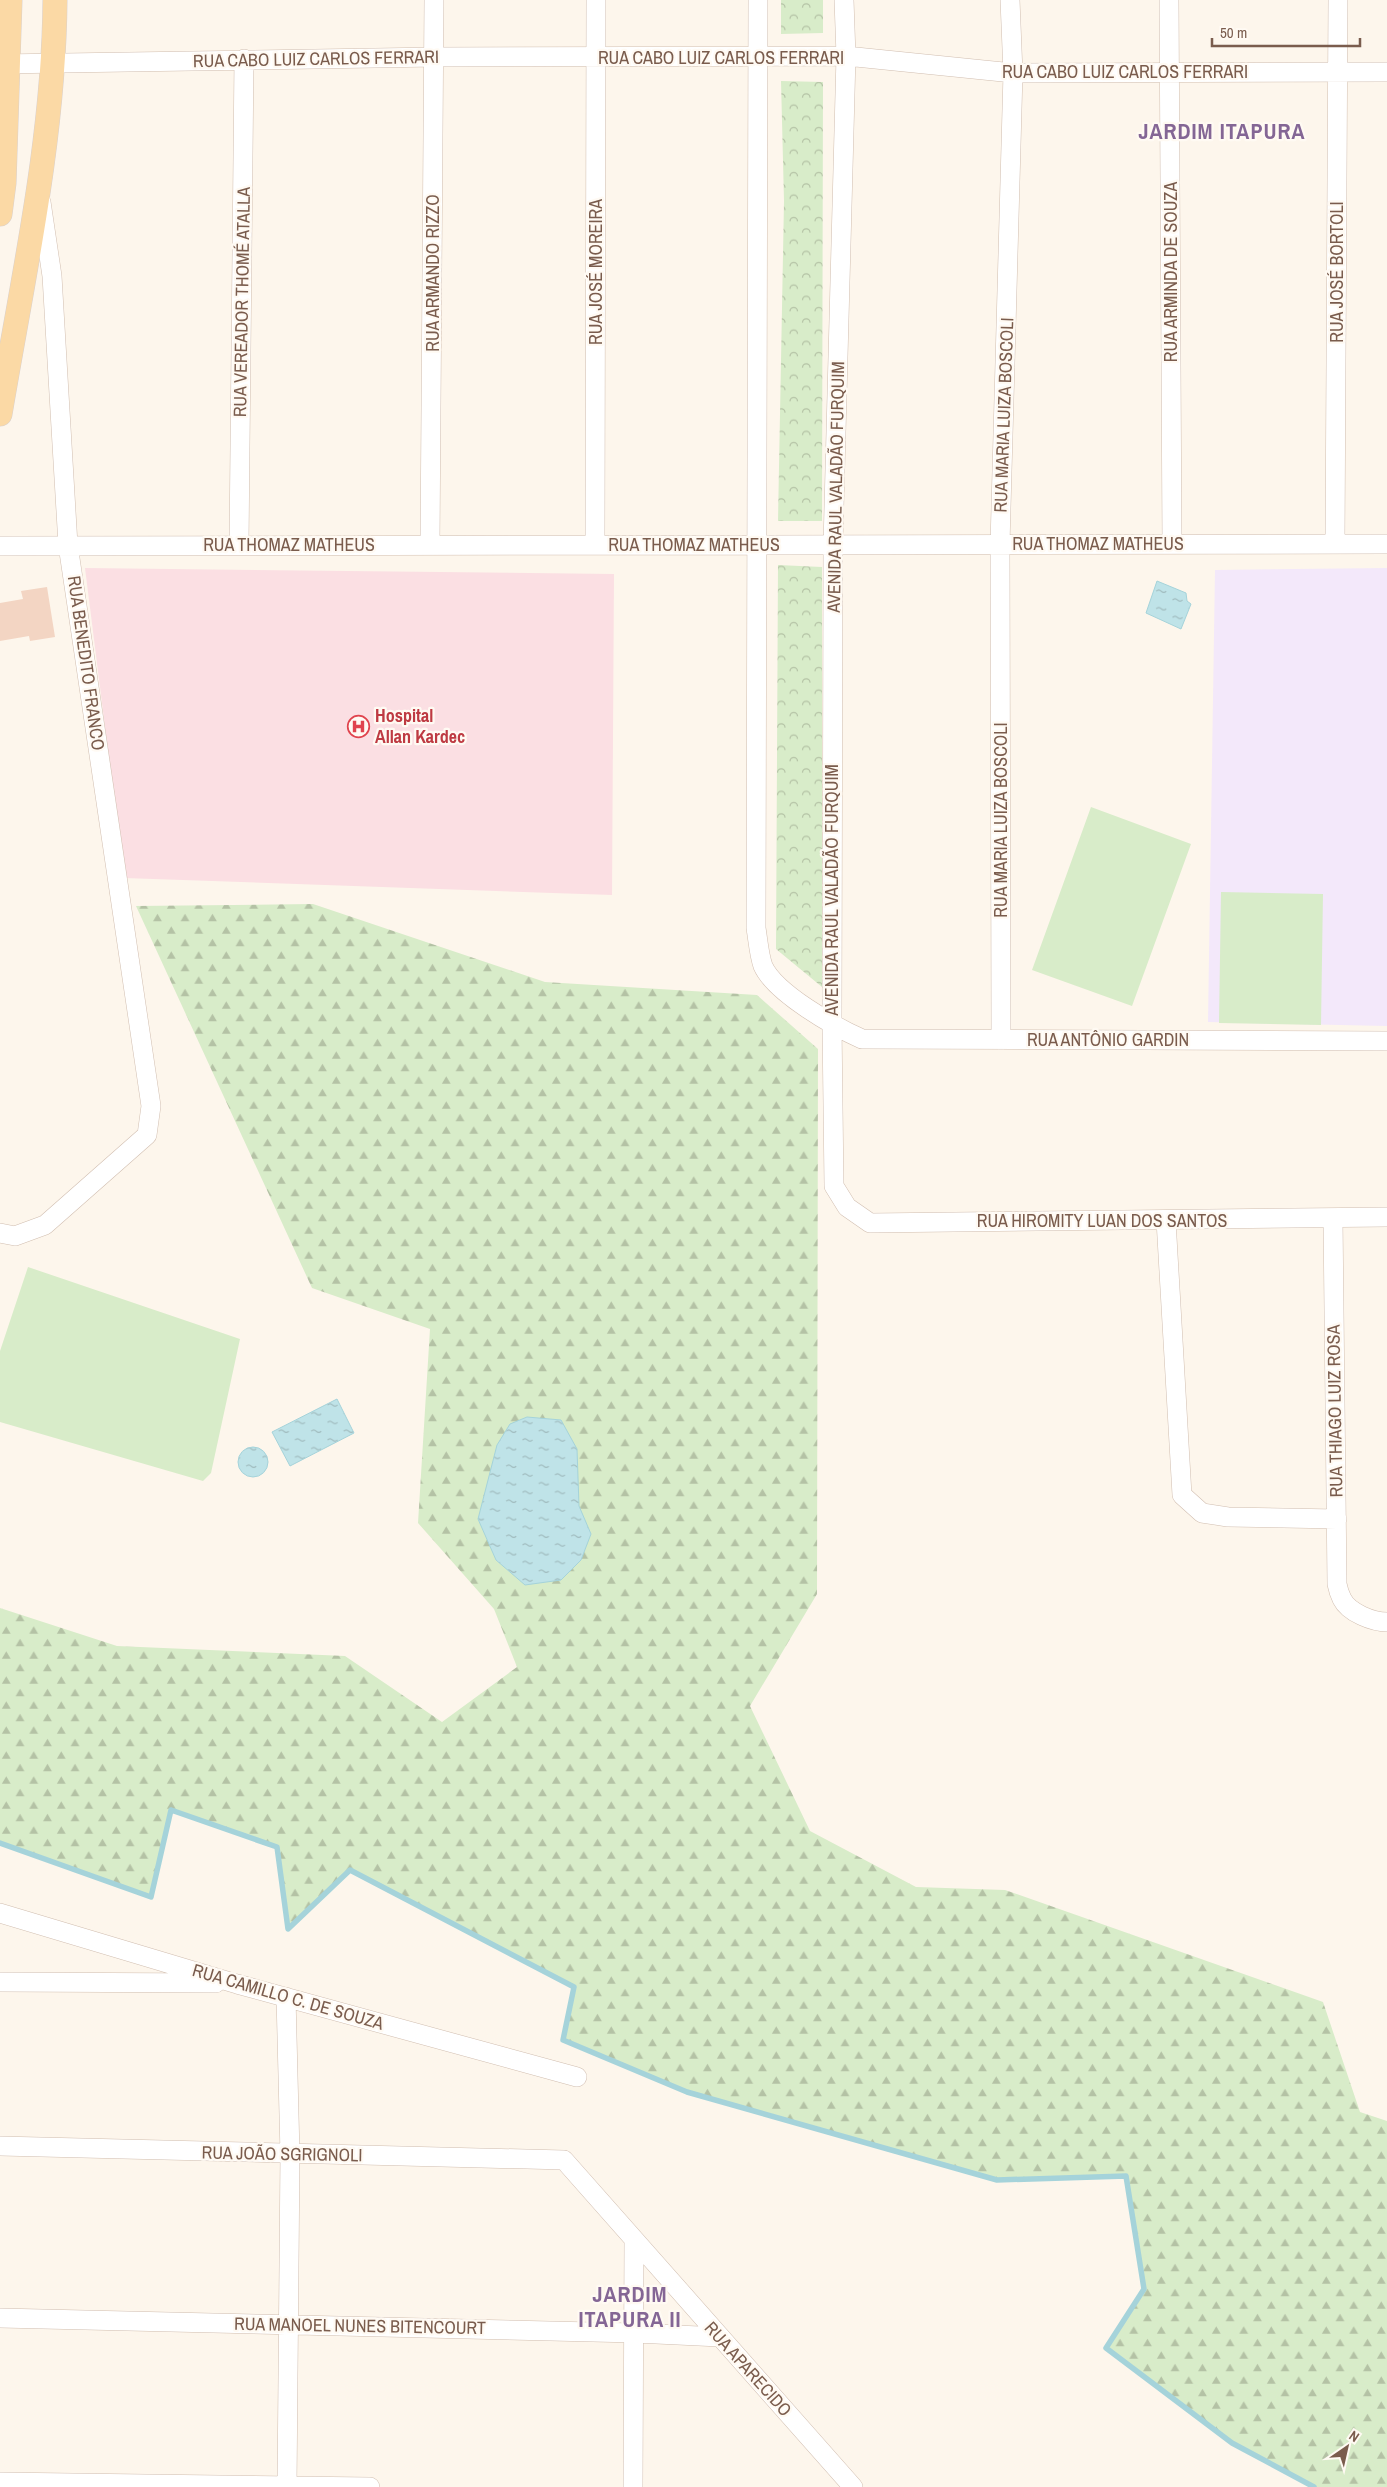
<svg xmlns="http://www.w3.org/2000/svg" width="1387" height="2487" font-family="'Archivo Narrow',sans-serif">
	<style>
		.education { fill: #f3e8fa }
		.medical { fill: #fbdfe3 }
		.forest { fill: url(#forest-firs) }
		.park { fill: url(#park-crowns) }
		.pitch { fill: #d8ecc9 }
		.water { fill: url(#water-ripples); stroke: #a5d3da }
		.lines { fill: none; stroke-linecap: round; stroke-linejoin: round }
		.stream { stroke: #a5d3da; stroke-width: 5.5 }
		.building { fill: #f3d5c3 }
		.minor-casing { stroke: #d1beb0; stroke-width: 20 }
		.major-casing { stroke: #dad1cd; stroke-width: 25 }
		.minor { stroke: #fff; stroke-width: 19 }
		.major { stroke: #fbd9a5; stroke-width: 24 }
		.labels { text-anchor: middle; stroke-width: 4.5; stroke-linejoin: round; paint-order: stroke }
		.street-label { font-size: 18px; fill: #7a5c4d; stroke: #fffaf3 }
		.health-label { font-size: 18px; font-weight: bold; fill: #be3a42; stroke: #fffaf3; text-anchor: start }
		.district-label { font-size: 22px; font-weight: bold; letter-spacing: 1px; fill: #846695; stroke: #fffaf3 }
	</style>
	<defs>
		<pattern id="forest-firs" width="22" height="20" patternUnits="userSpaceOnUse" patternTransform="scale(1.25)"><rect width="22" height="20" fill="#d8ecc9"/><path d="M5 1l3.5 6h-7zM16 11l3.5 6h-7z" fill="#b4c2a5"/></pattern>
		<pattern id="park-crowns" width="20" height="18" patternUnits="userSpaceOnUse" patternTransform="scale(1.25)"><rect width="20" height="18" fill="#d8ecc9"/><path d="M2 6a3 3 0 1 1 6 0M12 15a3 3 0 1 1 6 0" fill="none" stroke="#b4c2a5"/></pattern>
		<pattern id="water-ripples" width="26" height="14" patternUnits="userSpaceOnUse" patternTransform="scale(1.25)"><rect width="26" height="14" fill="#bfe3e8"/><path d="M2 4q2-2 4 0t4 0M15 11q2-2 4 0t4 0" fill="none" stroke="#a0bbbe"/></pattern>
	</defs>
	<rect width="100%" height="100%" fill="#fdf6ec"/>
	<path class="education" d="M1387,568V1026L1208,1022L1215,570Z"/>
	<path class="medical" d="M85,568L614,574L612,895L124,878Z"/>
	<path class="forest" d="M313,904L545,982L757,995L818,1049L817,1594L750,1706L810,1831L916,1887L1005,1890L1323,2002L1360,2112L1387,2121V2487H1314L1232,2443L1106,2348L1144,2289L1125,2176L997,2180L687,2092L563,2040L574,1987L350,1871L288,1929L277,1847L172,1811L151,1897L0,1843V1608L117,1646L345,1656L442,1722L517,1667L494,1609L418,1523L430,1329L312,1288L136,906Z"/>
	<path class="park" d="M781,0H823V33L781,34Z
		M781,81L823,82L822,521H778L784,201Z
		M778,565L822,567V987L776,949Z"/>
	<path class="pitch" d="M1091,807L1191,844L1132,1006L1032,970Z
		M1221,892L1323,894L1321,1025L1219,1023Z
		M28,1267L240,1339L211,1473L203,1481L0,1422V1351Z"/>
	<path class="water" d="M1157,581L1186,593L1187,601L1191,604L1181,629L1146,613Z
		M337,1399L354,1433L290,1466L272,1432Z
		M527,1417L561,1420L577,1449L579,1506L591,1534L581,1560L561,1580L525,1585L496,1560L478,1519L497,1445L510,1424Z
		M238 1462a15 15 0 1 1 30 0a15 15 0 1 1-30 0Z"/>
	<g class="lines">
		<path class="stream" d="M0,1843L151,1897L171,1810L277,1847L288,1929L350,1870L574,1987L563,2040L687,2092L997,2180L1126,2176L1144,2289L1106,2348L1232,2443L1314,2487"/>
	</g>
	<path class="building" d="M47,587L55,637L30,641L29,636L0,641V603L23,599L21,591Z"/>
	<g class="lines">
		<defs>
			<path id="minor" d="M758,0L756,928C758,940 759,955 763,966C775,993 835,1027 862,1039L1387,1041
				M844,0L846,56L833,545L832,1025L834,1186L847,1207L870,1223L1387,1217
				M1169,0L1172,544
				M0,64L435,57L846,56L1013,73L1387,72
				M1335,544L1338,0
				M239,545L244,59
				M430,545L434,0
				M595,545L596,0
				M0,546L1387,544
				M1001,1040L1000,544L1013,73L1010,0
				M1333,1219L1337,1584C1338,1589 1340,1595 1342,1599C1349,1613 1373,1622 1387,1622
				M1166,1220L1182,1495L1202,1513L1228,1517L1337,1519
				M0,1233L15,1236L45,1225L147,1135L151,1106L68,545L52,276L41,202
				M0,1913L237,1984L577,2077
				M0,1982L216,1983
				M286,1997L290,2154L287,2487
				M0,2146L564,2160L853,2487
				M0,2318L635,2333L720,2337
				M0,2482L370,2487
				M633,2487L634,2240"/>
			<path id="major" d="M0,214L4,183L10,0
				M0,414C23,277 54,139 55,0"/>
		</defs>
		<use href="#minor" class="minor-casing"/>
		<use href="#major" class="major-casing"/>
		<use href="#minor" class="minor"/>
		<use href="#major" class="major"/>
	</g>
	<defs>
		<symbol id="hospital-ring" viewBox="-11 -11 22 22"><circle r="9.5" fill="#fffaf3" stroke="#e0444e" stroke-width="1.5"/><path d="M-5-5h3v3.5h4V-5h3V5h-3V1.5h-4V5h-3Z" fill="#e0444e"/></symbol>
	</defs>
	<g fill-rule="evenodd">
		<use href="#hospital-ring" x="346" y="714" width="25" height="25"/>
	</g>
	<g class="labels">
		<g class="street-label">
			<text x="721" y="64">RUA CABO LUIZ CARLOS FERRARI</text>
			<text transform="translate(316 59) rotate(-1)" y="6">RUA CABO LUIZ CARLOS FERRARI</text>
			<text x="1125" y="78">RUA CABO LUIZ CARLOS FERRARI</text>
			<text transform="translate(596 272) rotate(-90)" y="6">RUA JOSÉ MOREIRA</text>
			<text transform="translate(1171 272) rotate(-90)" y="6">RUA ARMINDA DE SOUZA</text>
			<text transform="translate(1337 272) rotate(-90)" y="6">RUA JOSÉ BORTOLI</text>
			<text transform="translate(433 273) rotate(-90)" y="6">RUA ARMANDO RIZZO</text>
			<text transform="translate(242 302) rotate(-89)" y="6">RUA VEREADOR THOMÉ ATALLA</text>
			<text transform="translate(1004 415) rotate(-88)" y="6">RUA MARIA LUIZA BOSCOLI</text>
			<text transform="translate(836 487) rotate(-89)" y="6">AVENIDA RAUL VALADÃO FURQUIM</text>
			<text x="1098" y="550">RUA THOMAZ MATHEUS</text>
			<text x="289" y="551">RUA THOMAZ MATHEUS</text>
			<text x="694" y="551">RUA THOMAZ MATHEUS</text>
			<text transform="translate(86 663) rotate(82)" y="6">RUA BENEDITO FRANCO</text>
			<text transform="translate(1001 820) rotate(-90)" y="6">RUA MARIA LUIZA BOSCOLI</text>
			<text transform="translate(832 890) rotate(-90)" y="6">AVENIDA RAUL VALADÃO FURQUIM</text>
			<text x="1108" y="1046">RUA ANTÔNIO GARDIN</text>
			<text x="1102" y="1227">RUA HIROMITY LUAN DOS SANTOS</text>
			<text transform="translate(1335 1411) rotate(-91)" y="6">RUA THIAGO LUIZ ROSA</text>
			<text transform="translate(288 1997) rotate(16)" y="6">RUA CAMILLO C. DE SOUZA</text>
			<text transform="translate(282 2154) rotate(1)" y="6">RUA JOÃO SGRIGNOLI</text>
			<text transform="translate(360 2326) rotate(1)" y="6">RUA MANOEL NUNES BITENCOURT</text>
			<text transform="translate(748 2369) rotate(48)" y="6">RUA APARECIDO</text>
		</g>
		<g class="health-label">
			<text x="375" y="722">Hospital<tspan x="375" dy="21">Allan Kardec</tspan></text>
		</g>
		<g class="district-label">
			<text x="1222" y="139">JARDIM ITAPURA</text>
			<text x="630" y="2302">JARDIM<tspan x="630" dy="25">ITAPURA II</tspan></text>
		</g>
	</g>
	<g transform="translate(1347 2447) rotate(34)" stroke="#fffaf3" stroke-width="4" paint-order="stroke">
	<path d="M0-4L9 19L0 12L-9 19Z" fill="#7a5c4d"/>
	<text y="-8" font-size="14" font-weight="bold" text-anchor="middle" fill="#7a5c4d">N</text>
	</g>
	<path d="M1212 38v8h148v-8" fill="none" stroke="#7a5c4d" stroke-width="2.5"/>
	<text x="1220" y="38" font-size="15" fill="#7a5c4d" stroke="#fffaf3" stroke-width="4" paint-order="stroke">50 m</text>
</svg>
